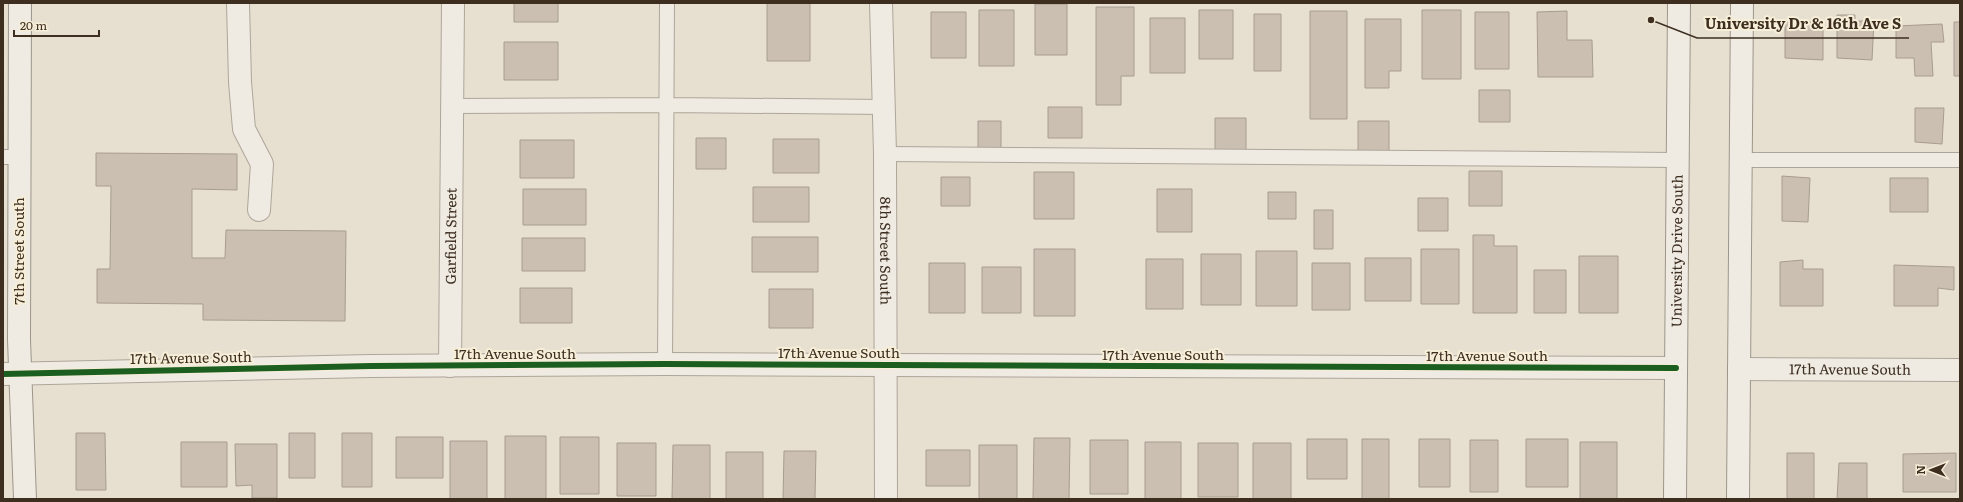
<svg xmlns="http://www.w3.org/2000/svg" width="1963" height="502" font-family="Literata,serif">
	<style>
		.building { fill: #cbbfb2; stroke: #a89c90 }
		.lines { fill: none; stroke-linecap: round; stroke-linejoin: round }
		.lane-casing { stroke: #ada599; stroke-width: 16 }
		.street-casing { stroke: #ada599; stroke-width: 24 }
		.secondary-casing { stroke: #9c958a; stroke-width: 24 }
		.lane { stroke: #efebe3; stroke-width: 14 }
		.street { stroke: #efebe3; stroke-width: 22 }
		.secondary { stroke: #efebe3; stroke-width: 22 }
		.cycleway-casing { stroke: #f7eed8; stroke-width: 8 }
		.cycleway { stroke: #1b5e20; stroke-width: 6 }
		.labels { text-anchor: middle; stroke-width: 4; stroke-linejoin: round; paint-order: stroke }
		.street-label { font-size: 14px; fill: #3d2e20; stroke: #f7eed8 }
		.leader { fill: none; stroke: #3d2e20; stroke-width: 1.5 }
		.callout-dot { fill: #3d2e20; stroke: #f7eed8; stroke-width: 1.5 }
		.callout-label { font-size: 15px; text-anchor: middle; font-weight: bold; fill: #3d2e20; stroke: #f7eed8; stroke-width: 4; stroke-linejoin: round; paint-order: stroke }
	</style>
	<rect width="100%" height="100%" fill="#e7e0d1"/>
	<path class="building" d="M514,3H558V22H514Z
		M767,3H810V61H767Z
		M1035,4H1067V55H1035Z
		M1096,7H1134V76H1121V105H1096Z
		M979,10H1014V66H979Z
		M1199,10H1233V59H1199Z
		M1422,10H1461V79H1422Z
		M1310,11H1347V119H1310Z
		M1567,11V40H1592L1593,77H1538L1537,12Z
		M931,12H966V58H931Z
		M1475,12H1509V69H1475Z
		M1254,14H1281V71H1254Z
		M1837,15H1855V21H1874L1872,60L1837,58Z
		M1150,18H1185V73H1150Z
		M1365,19H1401V71H1389V88H1365Z
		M1785,22H1823V60L1785,58Z
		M1954,22H1960V76H1954Z
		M1942,24L1944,42H1931L1933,76H1915L1914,58H1896V26Z
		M504,42H558V80H504Z
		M1479,90H1510V122H1479Z
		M1048,107H1082V138H1048Z
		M1915,108H1944L1942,144L1915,142Z
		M1215,118H1246V152H1215Z
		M978,121H1001V150H978Z
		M1358,121H1389V153H1358Z
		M696,138H726V169H696Z
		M773,139H819V173H773Z
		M520,140H574V178H520Z
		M96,153L237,154V190L192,189V258H225L226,230L346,231L345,321L203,320V304L97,303V269H110L111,186H96Z
		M1469,171H1502V206H1469Z
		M1034,172H1074V219H1034Z
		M1782,176L1810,178L1808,222L1782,221Z
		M941,177H970V206H941Z
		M1890,178H1928V212H1890Z
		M753,187H809V222H753Z
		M523,189H586V225H523Z
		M1157,189H1192V232H1157Z
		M1268,192H1296V219H1268Z
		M1418,198H1448V231H1418Z
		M1314,210H1333V249H1314Z
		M1473,235H1494V246H1517V313H1473Z
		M752,237H818V272H752Z
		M522,238H585V271H522Z
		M1034,249H1075V316H1034Z
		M1421,249H1459V304H1421Z
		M1256,251H1297V306H1256Z
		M1201,254H1241V305H1201Z
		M1579,256H1618V313H1579Z
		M1365,258H1411V301H1365Z
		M1146,259H1183V309H1146Z
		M1803,260V269H1823V306H1780V262Z
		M929,263H965V313H929Z
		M1312,263H1350V310H1312Z
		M1894,265L1954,267V290L1938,288V306H1894Z
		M982,267H1021V313H982Z
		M1534,270H1566V313H1534Z
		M520,288H572V323H520Z
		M769,289H813V328H769Z
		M76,433H105L106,490H76Z
		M289,433H315V478H289Z
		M342,433H372V487H342Z
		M505,436H546V499H505Z
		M396,437H443V478H396Z
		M560,437H599V494H560Z
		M1034,438H1070L1069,499H1033Z
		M1307,439H1347V479H1307Z
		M1362,439H1389V499H1362Z
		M1419,439H1450V487H1419Z
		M1526,439H1568V487H1526Z
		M1090,440H1128V494H1090Z
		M1470,440H1498V492H1470Z
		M450,441H487V499H450Z
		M181,442H227V487H181Z
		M1145,442H1181V499H1145Z
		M1580,442H1617V499H1580Z
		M617,443H656V496H617Z
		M1198,443H1238V497H1198Z
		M1253,443H1291V499H1253Z
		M235,444H277V498H252V485L236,486Z
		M673,445H710V499H672Z
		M979,445H1017V499H979Z
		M926,450H970V486H926Z
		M784,451H816L815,499H783Z
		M726,452H763V499H726Z
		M1787,453H1814V499H1787Z
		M1956,453V492H1903V454Z
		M1839,463H1867V499H1837Z"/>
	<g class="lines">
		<defs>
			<path id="lane" d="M451,106L668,105L885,107
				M885,154L1677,160
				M3,157H19
				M1741,160H1960
				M665,364L667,3"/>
			<g id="street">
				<path d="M238,3L240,82L244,129L262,164L259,210"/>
				<path id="s1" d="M881,3L885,154L886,499"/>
				<path id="s2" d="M450,366L453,3"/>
				<path id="s3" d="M1739,369L1960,370"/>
				<path d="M3,374L371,366L665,364L1676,368"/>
			</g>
			<g id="secondary">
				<path d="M20,3L19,340L25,499"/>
				<path id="s4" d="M1675,499L1679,3"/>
				<path d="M1738,499L1742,3"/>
			</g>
		</defs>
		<use href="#lane" class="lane-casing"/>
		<use href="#street" class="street-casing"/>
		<use href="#secondary" class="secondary-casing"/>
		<use href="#lane" class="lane"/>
		<use href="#street" class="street"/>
		<use href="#secondary" class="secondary"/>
		<defs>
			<path id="cycleway" d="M3,374L371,366L665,364L1676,368"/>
		</defs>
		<use href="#cycleway" class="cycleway-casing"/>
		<use href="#cycleway" class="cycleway"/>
	</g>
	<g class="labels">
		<g class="street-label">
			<text dy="5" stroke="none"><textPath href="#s2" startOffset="130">Garfield Street</textPath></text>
			<text transform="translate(19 251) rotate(-90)" y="5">7th Street South</text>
			<text dy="5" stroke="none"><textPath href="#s1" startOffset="248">8th Street South</textPath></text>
			<text dy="5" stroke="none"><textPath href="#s4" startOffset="248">University Drive South</textPath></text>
			<text x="839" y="358">17th Avenue South</text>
			<text x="515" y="359">17th Avenue South</text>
			<text x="1163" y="360">17th Avenue South</text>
			<text x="1487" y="361">17th Avenue South</text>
			<text transform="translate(191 358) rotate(-1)" y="5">17th Avenue South</text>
			<text dy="5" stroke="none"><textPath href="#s3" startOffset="111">17th Avenue South</textPath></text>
		</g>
	</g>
	<path class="leader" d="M1651 20L1697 38H1909"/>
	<circle class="callout-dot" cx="1651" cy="20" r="4"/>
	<g class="callout-label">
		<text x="1803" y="29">University Dr &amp; 16th Ave S</text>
	</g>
	<rect width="1963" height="502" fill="none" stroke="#3d2e20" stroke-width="8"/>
	<g transform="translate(1931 470) rotate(270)" stroke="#f7eed8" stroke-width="3" paint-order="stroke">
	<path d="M0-3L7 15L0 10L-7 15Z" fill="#3d2e20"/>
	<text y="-6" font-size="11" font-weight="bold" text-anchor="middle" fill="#3d2e20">N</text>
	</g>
	<path d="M14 30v6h85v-6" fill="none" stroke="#3d2e20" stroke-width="2"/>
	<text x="20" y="30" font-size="12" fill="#3d2e20" stroke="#f7eed8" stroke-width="3" paint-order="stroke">20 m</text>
</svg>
